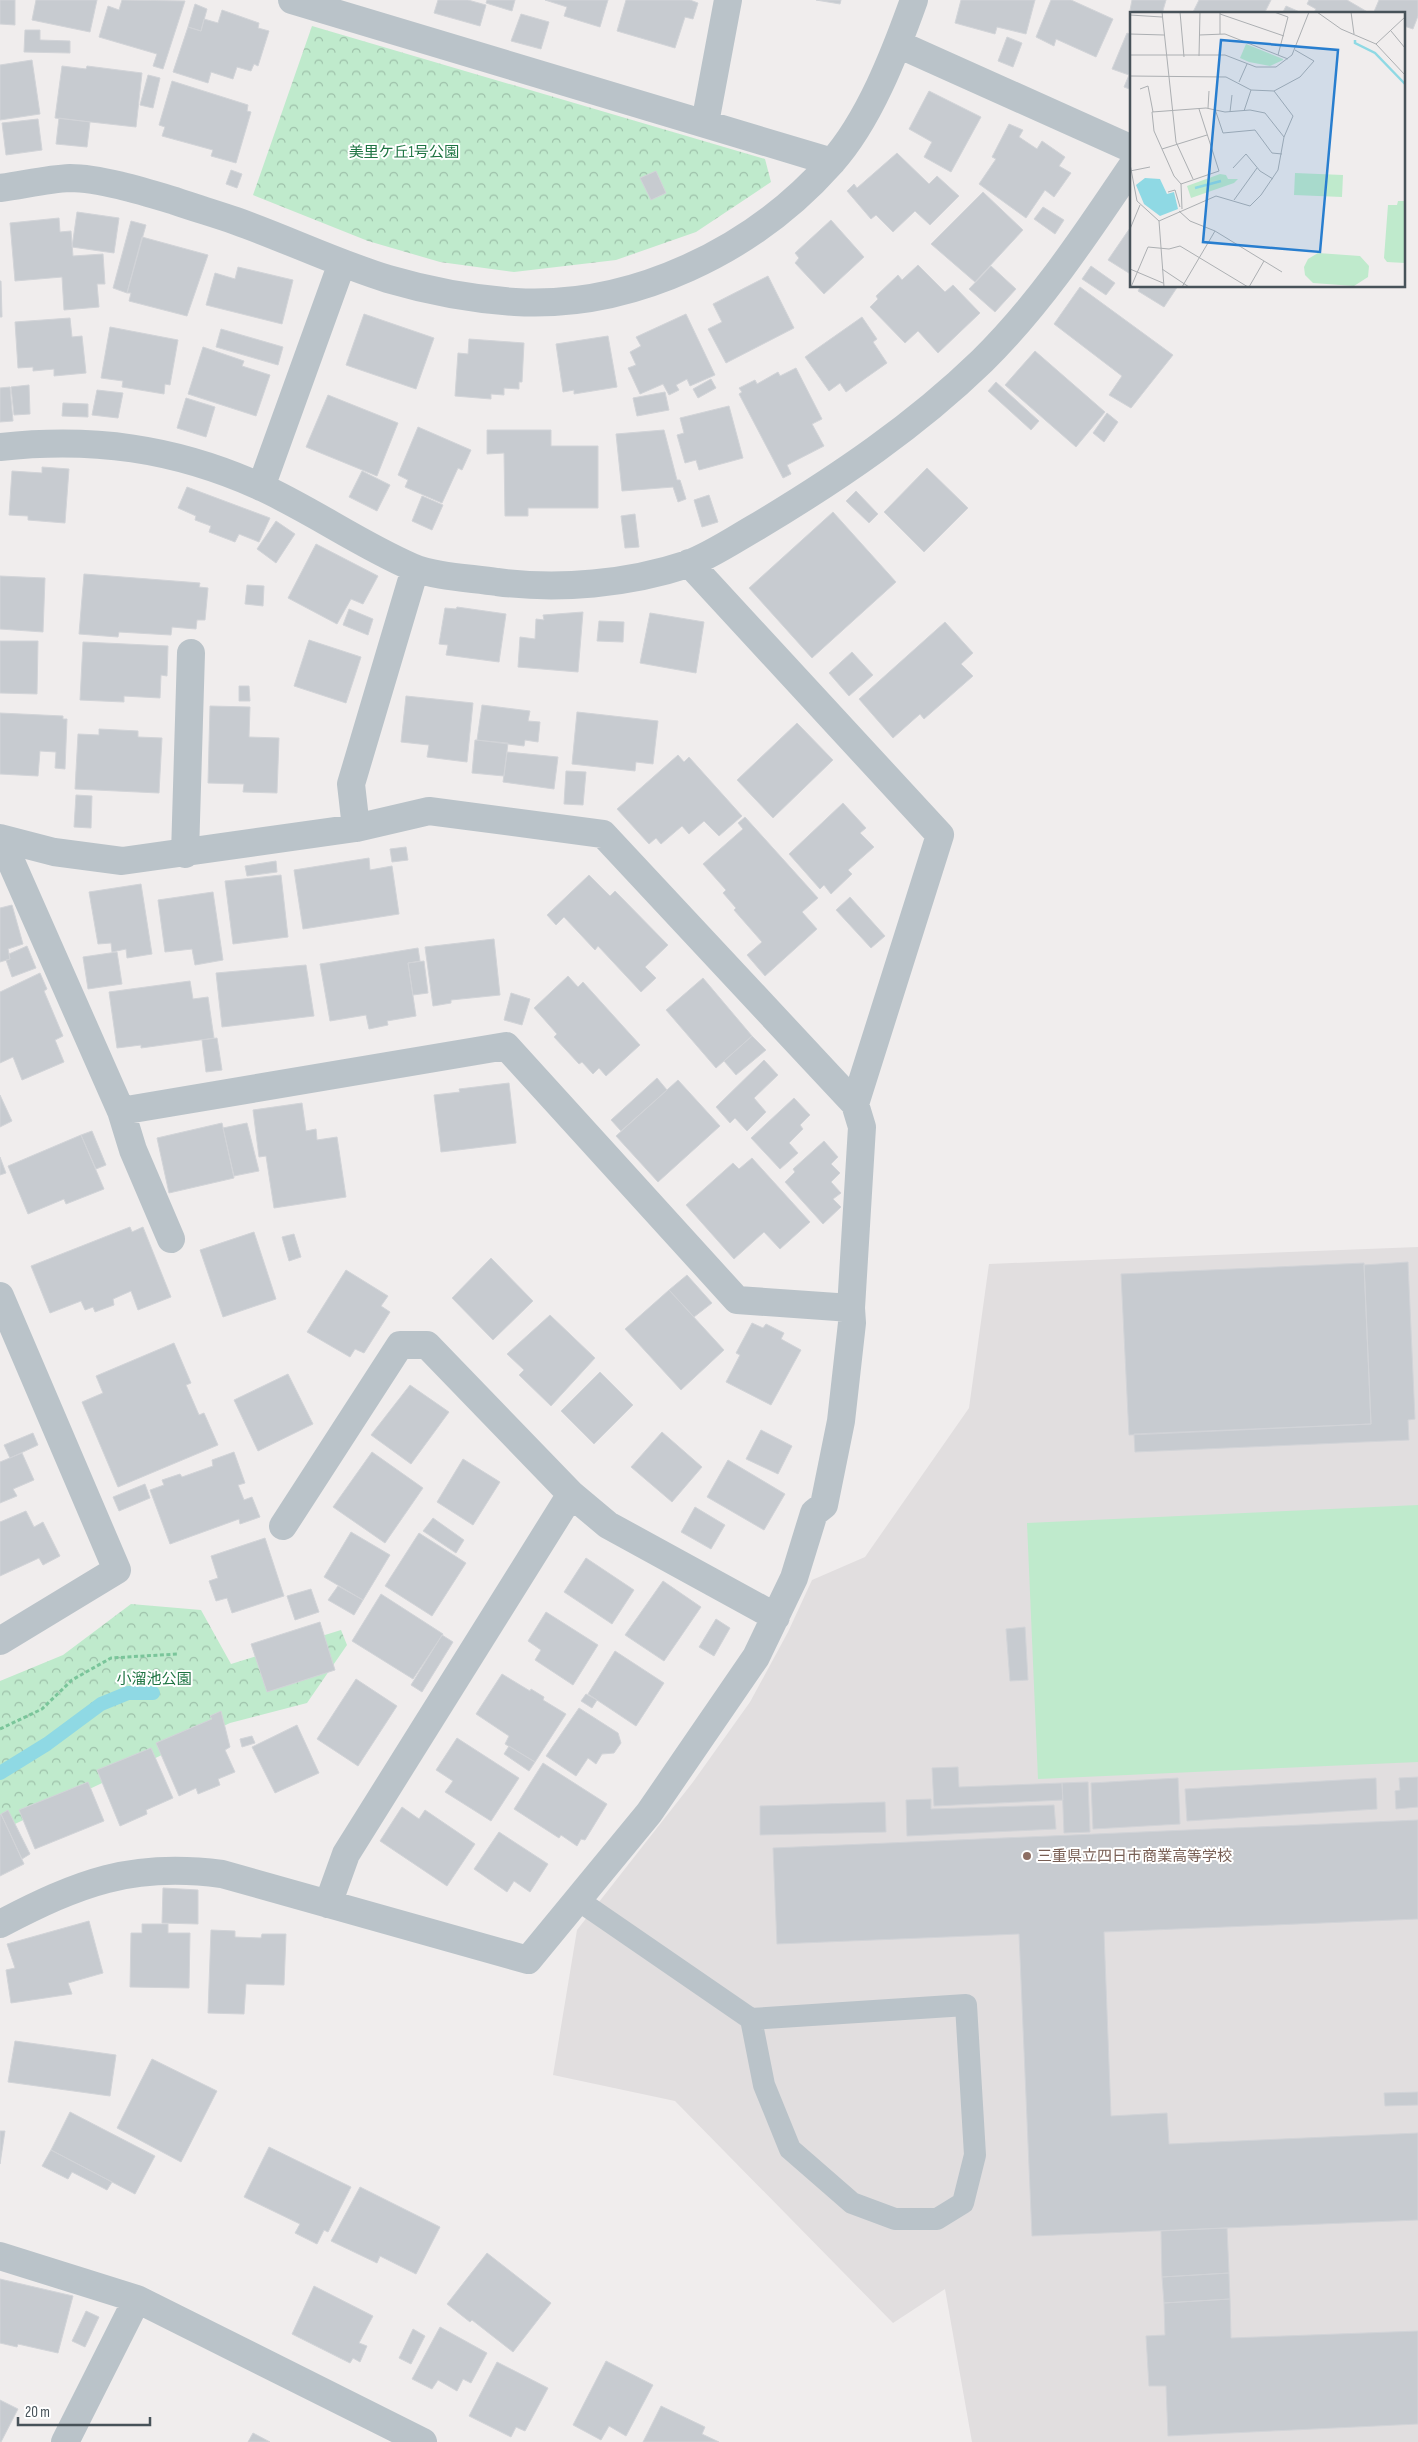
<svg xmlns="http://www.w3.org/2000/svg" width="1418" height="2442" font-family="'Sofia Sans Condensed','Noto Sans JP',sans-serif">
	<style>
		.education { fill: #e1dedf }
		.green { fill: #bfeacc }
		.park { fill: url(#park-crowns) }
		.lines { fill: none; stroke-linecap: round; stroke-linejoin: round }
		.stream { stroke: #8fd9e4; stroke-width: 14 }
		.building { fill: #c7cbd0; stroke: #d2d4d8 }
		.path { stroke: #7ac59a; stroke-width: 3; stroke-dasharray: 4 2.5; stroke-linecap: butt }
		.lane { stroke: #bac3c9; stroke-width: 22 }
		.street { stroke: #bac3c9; stroke-width: 28 }
		.education-dot { fill: #8d6e63; stroke: #fff; stroke-width: 2 }
		.labels { text-anchor: middle; stroke-width: 4; stroke-linejoin: round; paint-order: stroke }
		.park-label { font-size: 15px; fill: #1e7442; stroke: #fff }
		.education-label { font-size: 15px; fill: #785e54; stroke: #fff; text-anchor: start }
		.inset-river { fill: none; stroke: #8fd9e4; stroke-width: 2.5 }
		.inset-road { fill: none; stroke: #acafb2; stroke-width: 1 }
		.view { fill: #287ecf; fill-opacity: 0.15; stroke: #287ecf; stroke-width: 2.5 }
		.inset-edge { fill: none; stroke: #475259; stroke-width: 2.5 }
	</style>
	<defs>
		<pattern id="park-crowns" width="20" height="18" patternUnits="userSpaceOnUse" patternTransform="scale(1.25)"><rect width="20" height="18" fill="#bfeacc"/><path d="M2 6a3 3 0 1 1 6 0M12 15a3 3 0 1 1 6 0" fill="none" stroke="#9dc0a9"/></pattern>
	</defs>
	<rect width="100%" height="100%" fill="#f0eded"/>
	<path class="education" d="M1418,1247V2442H972L945,2289L893,2323L675,2101L553,2075L577,1930L693,1782L750,1702L788,1632L812,1580L865,1557L969,1408L989,1264Z"/>
	<path class="green" d="M1418,1505V1762L1038,1779L1027,1523Z"/>
	<path class="park" d="M312,26L765,159L771,182L696,232L616,260L514,272L440,262L368,241L253,195Z
		M131,1604L201,1610L231,1664L341,1630L347,1645L307,1703L230,1723L0,1831V1681L63,1655Z"/>
	<g class="lines">
		<path class="stream" d="M0,1773L47,1744L101,1704L128,1693H153"/>
	</g>
	<path class="building" d="M0,0H15V25L0,24Z
		M36,0H97L90,32L32,20Z
		M122,0L185,1L163,69L153,66L157,54L99,37L108,6L119,10Z
		M438,0H468L486,5L480,26L434,13Z
		M487,0H515L512,11L486,3Z
		M545,0H608L600,27L564,16L567,7Z
		M626,0H690L698,3L693,19L685,17L675,48L617,31Z
		M816,0H841L840,4Z
		M961,0H1035L1026,34L997,27L995,34L955,23Z
		M1051,0H1071L1113,19L1096,57L1056,39L1054,46L1036,37Z
		M1132,0H1166L1162,14H1143L1130,10Z
		M1199,0H1271L1264,14H1192Z
		M1309,0H1347L1371,14H1313L1316,9L1307,4Z
		M1379,0H1418V16L1413,29L1404,26V14H1373Z
		M195,4L207,9L201,31L188,27Z
		M1286,6L1302,13V14H1282Z
		M222,10L259,23L258,28L269,31L258,66L254,64L251,71L237,67L233,79L211,72L208,83L173,72L188,27L201,31L204,19L218,23Z
		M521,14L549,22L541,49L511,41Z
		M25,30H40V40L70,41V53L24,52Z
		M1127,33L1132,35V90L1124,87L1129,75L1112,69Z
		M1007,37L1022,43L1013,67L998,61Z
		M32,60L40,114L0,120V65Z
		M62,66L86,69L87,66L142,73L136,127L55,118Z
		M148,75L160,78L153,108L140,105Z
		M172,81L248,105L247,111L251,112L236,163L211,156L213,150L162,136L165,127L159,125Z
		M929,91L981,117L951,172L924,157L932,142L909,129Z
		M59,118L90,122L87,147L56,144Z
		M38,119L42,150L6,155L2,123Z
		M1009,124L1023,130L1019,137L1037,149L1042,141L1065,157L1059,166L1071,173L1054,197L1045,190L1026,218L979,184L996,159L992,157Z
		M897,153L929,184L937,176L959,196L930,225L915,211L893,232L876,215L871,219L847,191L854,184L857,188Z
		M231,170L242,174L237,188L226,184Z
		M656,171L666,193L651,200L640,178Z
		M983,192L1023,230L975,282L931,244Z
		M1043,207L1064,220L1055,234L1034,219Z
		M77,212L119,218L114,253L72,247Z
		M59,218L60,232L71,231L73,256L103,254L105,284H97L99,307L64,310L62,277L15,281L10,223Z
		M831,220L864,257L824,294L795,263L799,258L795,253Z
		M131,221L146,225L127,293L113,288Z
		M1132,225V275L1108,260Z
		M142,237L208,255L187,316L129,301L131,293H127Z
		M918,265L945,292L953,285L980,313L938,353L918,331L905,343L870,307L878,299L876,296L898,275L902,280Z
		M991,266L1016,289L995,312L969,289Z
		M1091,266L1115,283L1106,295L1082,279Z
		M238,267L293,280L282,324L206,305L215,273L235,279Z
		M768,276L794,328L726,363L708,329L722,322L713,304Z
		M0,281H1L2,317H0Z
		M1141,286H1178L1164,307L1138,291Z
		M1080,287L1173,355L1131,408L1109,395L1122,376L1054,324Z
		M364,314L434,338L416,389L346,365Z
		M686,314L715,375L690,386L687,379L676,385L679,390L669,395L663,384L640,394L628,368L636,365L630,352L641,346L636,337Z
		M862,317L877,339L873,342L887,363L846,392L840,383L829,391L805,357Z
		M70,318L72,337L82,336L86,373L54,376V369L33,371V367L18,368L15,322Z
		M110,327L178,340L170,385L165,384L164,394L122,387L123,381L101,378Z
		M221,329L283,347L278,365L216,347Z
		M608,336L617,387L574,394V390L563,392L556,344Z
		M469,339L524,343L522,382H519V389L504,388V395L491,394V399L455,396L458,353L468,354Z
		M203,347L244,361L242,366L270,375L256,416L188,394Z
		M1035,351L1105,412L1076,447L1005,385Z
		M796,368L822,419L812,424L824,446L787,465L791,474L783,478L739,394L742,392L739,388L755,380L757,384L778,372L780,376Z
		M711,379L716,388L698,398L693,389Z
		M996,382L1039,421L1031,430L988,391Z
		M29,385L30,414L14,415L11,387Z
		M10,387L13,421L0,422V388Z
		M97,390L123,393L118,418L92,415Z
		M665,392L669,410L637,416L633,398Z
		M328,395L398,423L377,476L306,447Z
		M186,398L215,407L206,437L177,428Z
		M63,403L88,404V417L62,416Z
		M729,406L743,458L699,470L696,460L685,463L677,435L684,433L680,418Z
		M1107,413L1118,422L1104,442L1093,433Z
		M418,427L471,450L462,470L458,468L442,503L405,487L408,480L398,475Z
		M487,430H551V446H598V508H528V516H505L504,453L487,454Z
		M664,430L677,480H680L686,499L678,502L673,487L622,491L616,434Z
		M42,467L69,469L65,523L28,520V516L9,515L12,471L42,473Z
		M927,468L968,508L924,552L884,512Z
		M362,471L390,485L377,511L349,497Z
		M187,487L270,518L259,542L239,534L235,542L209,532L211,526L195,520L196,516L178,508Z
		M856,491L878,514L869,523L846,501Z
		M709,495L718,522L702,527L694,500Z
		M422,496L443,505L432,530L412,521Z
		M833,512L896,582L812,658L749,588Z
		M635,514L639,547L625,548L621,516Z
		M276,521L295,534L276,563L257,549Z
		M316,544L378,576L363,604L351,599L337,624L288,598Z
		M84,574L200,583L199,587L208,588L205,620H197L196,629L172,627L171,635L119,632L118,637L79,634Z
		M0,576L45,578L43,632L0,629Z
		M247,585L264,586L263,606L245,604Z
		M457,607L506,614L499,662L446,655L448,645L439,644L445,608L456,609Z
		M349,609L373,619L368,635L343,625Z
		M583,612L578,672L518,667L520,637L535,639L536,619L544,620L543,615Z
		M650,613L704,622L696,673L640,663Z
		M599,621L624,622L623,642L597,641Z
		M945,622L973,653L961,664L973,676L924,719L920,714L893,738L859,699Z
		M309,640L361,657L346,703L294,686Z
		M0,641H38L37,694L0,693Z
		M83,642L168,646L167,676L161,675L160,698L124,696V702L80,700Z
		M852,652L873,675L849,696L829,673Z
		M239,686H249L250,701H239Z
		M406,696L473,703L467,762L427,757L429,745L401,742Z
		M482,705L530,711L528,721L540,722L538,742L525,740L524,746L477,740Z
		M210,706L250,707L249,737L279,738L277,793L243,792L244,784L208,783Z
		M577,712L658,721L653,764L636,762L635,771L572,764Z
		M0,713L63,716V719H67L65,769L55,768L56,752L40,751L38,776L0,774Z
		M797,723L833,760L773,818L737,780Z
		M99,729L138,731V737L162,738L159,793L75,789L78,734L99,735Z
		M475,740L508,743L504,776L472,773Z
		M507,752L558,757L554,789L503,782Z
		M678,755L684,762L689,757L742,816L719,836L704,821L689,834L682,826L661,844L656,838L649,844L617,809Z
		M566,771L586,772L583,805L564,804Z
		M76,795L92,796L91,828L74,827Z
		M843,803L866,828L860,833L874,847L848,870L852,874L831,894L824,885L820,889L789,854Z
		M745,817L818,898L802,912L817,929L765,976L747,955L762,942L734,910L736,908L723,893L726,890L703,864L743,829L738,823Z
		M406,847L408,860L392,862L390,849Z
		M369,858L370,870L392,866L399,914L303,929L294,870Z
		M276,861L277,872L247,876L245,866Z
		M281,875L288,937L233,944L225,881Z
		M589,875L610,896L615,891L668,945L645,967L656,978L641,992L598,946L595,950L564,917L556,925L547,915Z
		M141,884L152,954L127,958L126,949L112,952L111,943L98,944L89,892Z
		M213,892L223,960L195,965L192,949L165,952L158,900Z
		M850,897L885,936L871,948L836,910Z
		M12,905L23,944L8,949L10,959L0,962V908Z
		M494,939L500,995L451,1000V1003L433,1006L425,947Z
		M27,946L36,968L12,977L6,960L10,959L9,954Z
		M418,948L420,961L408,963L416,1016L387,1021L388,1025L369,1029L366,1015L330,1021L320,964Z
		M117,952L122,984L88,989L83,957Z
		M424,961L428,993L413,995L408,963Z
		M306,965L314,1016L222,1027L216,973Z
		M40,973L47,989L44,991L63,1036L55,1040L64,1062L22,1080L13,1057L0,1063V992Z
		M568,976L578,987L583,982L640,1045L606,1076L599,1068L593,1074L582,1062L579,1064L554,1037L557,1034L534,1008Z
		M703,978L752,1036L716,1068L666,1010Z
		M190,981L193,999L208,997L214,1038L141,1048V1045L117,1048L109,992Z
		M511,993L530,999L522,1025L504,1020Z
		M752,1036L766,1050L736,1075L724,1061Z
		M217,1038L222,1070L206,1072L202,1040Z
		M764,1060L778,1075L754,1098L766,1112L747,1131L735,1118L730,1123L716,1107Z
		M657,1078L667,1090L621,1131L611,1120Z
		M678,1080L720,1126L658,1182L616,1136Z
		M509,1083L516,1143L441,1152L434,1095L460,1092L459,1089Z
		M0,1095L12,1121L0,1127Z
		M794,1098L810,1115L800,1125L803,1129L789,1143L798,1153L780,1169L751,1138Z
		M302,1103L306,1131L316,1129L317,1140L337,1137L346,1197L274,1208L266,1156L259,1157L253,1110Z
		M222,1123L234,1178L169,1193L157,1138Z
		M247,1123L259,1171L234,1176L223,1128Z
		M92,1131L106,1165L96,1169L81,1135Z
		M81,1135L104,1189L66,1204L64,1199L28,1214L8,1166Z
		M824,1141L838,1157L831,1164L840,1173L831,1182L841,1193L833,1199L841,1207L823,1224L785,1182L795,1172L793,1169Z
		M0,1157L6,1173L0,1175Z
		M752,1158L810,1222L780,1249L764,1232L734,1259L686,1205L733,1163L739,1169Z
		M130,1227L132,1232L143,1227L171,1297L138,1310L131,1291L113,1299L114,1305L95,1312L93,1307L85,1310L81,1301L50,1313L31,1266Z
		M254,1232L276,1299L223,1317L200,1250Z
		M294,1234L301,1257L289,1261L282,1237Z
		M491,1258L533,1301L493,1340L452,1298Z
		M1408,1262L1415,1419L1408,1420L1409,1440L1135,1452L1134,1434L1371,1424L1364,1265Z
		M1364,1263L1371,1424L1129,1435L1121,1274Z
		M346,1270L388,1296L381,1306L390,1312L364,1353L355,1349L350,1357L307,1332Z
		M687,1275L712,1303L694,1317L669,1290Z
		M669,1290L724,1350L681,1390L625,1329Z
		M550,1315L595,1358L551,1406L519,1375L524,1370L507,1354Z
		M752,1323L763,1328L766,1324L784,1333L781,1339L801,1350L771,1405L726,1382L740,1355L736,1353Z
		M174,1343L191,1383L186,1385L199,1415L204,1413L218,1445L118,1487L82,1402L103,1393L96,1376Z
		M600,1372L633,1405L594,1444L561,1411Z
		M288,1374L313,1424L258,1451L234,1400Z
		M410,1385L449,1412L411,1464L371,1435Z
		M761,1430L792,1446L778,1474L746,1459Z
		M662,1432L702,1467L672,1502L631,1467Z
		M33,1433L38,1445L10,1458L4,1445Z
		M234,1452L245,1483L238,1485L244,1500L252,1497L260,1517L240,1524L239,1519L170,1544L150,1490L164,1485L162,1480L180,1474L182,1477L213,1466L212,1460Z
		M372,1452L423,1488L385,1543L333,1507Z
		M22,1453L34,1480L13,1489L17,1496L0,1503V1462Z
		M463,1459L500,1482L473,1525L437,1502Z
		M728,1460L785,1494L764,1530L707,1497Z
		M145,1484L150,1498L119,1511L113,1497Z
		M695,1507L725,1525L711,1549L681,1532Z
		M26,1511L34,1527L43,1522L60,1556L43,1565L39,1558L0,1576V1522Z
		M433,1518L464,1540L456,1553L423,1531Z
		M351,1532L390,1555L363,1600L324,1577Z
		M419,1533L466,1563L432,1616L385,1586Z
		M265,1538L284,1596L232,1613L227,1598L216,1601L209,1581L218,1578L211,1556Z
		M586,1558L634,1590L612,1624L564,1592Z
		M663,1581L701,1607L664,1661L625,1635Z
		M338,1586L363,1600L354,1615L328,1600Z
		M311,1589L319,1612L295,1620L287,1596Z
		M381,1594L443,1634L413,1679L352,1641Z
		M546,1612L598,1645L573,1685L535,1660L541,1650L528,1641Z
		M716,1619L730,1628L714,1656L699,1647Z
		M320,1622L335,1670L267,1692L251,1644Z
		M1025,1627L1028,1680L1010,1681L1006,1629Z
		M442,1635L453,1642L422,1692L411,1685Z
		M615,1651L664,1683L636,1726L588,1694Z
		M502,1674L530,1691L531,1689L544,1697L543,1700L566,1714L535,1762L505,1744L509,1736L476,1714Z
		M356,1679L397,1706L358,1766L317,1739Z
		M586,1694L597,1700L592,1708L581,1701Z
		M579,1708L618,1733L621,1743L614,1753L602,1754L596,1764L588,1758L576,1776L546,1756Z
		M221,1711L230,1747L225,1750L235,1772L218,1779L220,1785L198,1794L196,1788L179,1796L156,1743L212,1719L210,1716Z
		M297,1725L319,1773L275,1793L252,1747Z
		M252,1736L255,1743L242,1747L240,1739Z
		M457,1738L519,1778L491,1821L445,1792L453,1781L436,1770Z
		M509,1746L535,1762L529,1771L504,1754Z
		M151,1748L173,1798L146,1810L147,1814L120,1826L97,1770Z
		M543,1763L607,1804L585,1840L581,1839L577,1846L561,1835L559,1838L514,1809Z
		M958,1767L959,1787L1062,1783L1063,1800L934,1806L932,1768Z
		M1418,1777V1807L1396,1809L1395,1791L1400,1790L1399,1778Z
		M1178,1778L1180,1824L1093,1829L1091,1783Z
		M1376,1778L1377,1809L1187,1821L1185,1789Z
		M88,1782L104,1821L35,1849L19,1810Z
		M1088,1782L1090,1832L1064,1833L1062,1783Z
		M931,1799V1809L1054,1805L1056,1829L907,1836L906,1800Z
		M885,1802L886,1832L760,1835V1806Z
		M402,1807L419,1819L425,1810L475,1844L447,1886L380,1841Z
		M8,1810L30,1854L22,1859L1,1814Z
		M1,1814L24,1864L0,1876V1815Z
		M1418,1820V1919L1104,1932L1111,2116L1167,2113L1169,2144L1418,2133V2220L1032,2236L1019,1934L777,1944L773,1848Z
		M499,1832L548,1864L530,1892L514,1881L507,1892L474,1869Z
		M163,1888L198,1890V1924L162,1923Z
		M89,1921L103,1973L68,1983L72,1994L11,2003L6,1970L15,1968L7,1944Z
		M142,1924H168V1933H190L189,1988L130,1987L131,1933H142Z
		M211,1930L235,1931V1937L261,1938L262,1934H286L284,1985L246,1984L244,2014L208,2013Z
		M15,2041L116,2055L110,2096L8,2082Z
		M152,2059L217,2091L181,2162L117,2128Z
		M1418,2092V2105L1385,2106L1384,2093Z
		M70,2112L155,2156L135,2194L51,2150Z
		M0,2131H5L0,2164Z
		M269,2147L351,2187L328,2232L324,2230L317,2244L295,2233L300,2224L244,2197Z
		M51,2150L112,2182L107,2190L72,2172L68,2179L42,2166Z
		M360,2187L440,2227L416,2274L380,2256L377,2263L331,2241Z
		M1227,2228L1229,2273L1162,2277L1161,2231Z
		M487,2253L551,2303L513,2352L472,2320L470,2322L447,2304Z
		M1229,2273L1230,2299L1164,2303L1162,2277Z
		M0,2279L73,2296L58,2353L18,2344L17,2347L0,2343Z
		M314,2286L373,2316L359,2343L367,2346L360,2362L353,2358L350,2363L292,2334Z
		M1230,2299L1231,2338L1418,2331V2424L1168,2436L1166,2386H1149L1146,2336L1165,2335L1164,2303Z
		M86,2311L99,2317L85,2347L72,2341Z
		M440,2327L487,2353L471,2383L463,2379L457,2391L438,2380L432,2389L412,2379Z
		M413,2329L425,2336L411,2364L399,2358Z
		M606,2361L653,2385L626,2436L609,2426L601,2440L573,2425Z
		M497,2362L548,2388L525,2431L516,2427L511,2437L469,2416Z
		M0,2400L18,2409L1,2442H0Z
		M661,2406L705,2427L702,2434L719,2442H643Z
		M253,2433L270,2442H248Z"/>
	<g class="lines">
		<path class="path" d="M0,1729L42,1709L72,1680L111,1658L177,1654"/>
		<path class="lane" d="M578,1900L751,2019L966,2005L975,2155L963,2203L937,2219H895L852,2203L790,2149L764,2085L751,2019"/>
		<path class="street" d="M292,0L832,162
			M898,44L1132,149
			M705,123L728,0
			M0,188C23,185 47,179 70,178C100,178 145,192 175,201C195,208 216,214 236,221C287,239 336,263 388,279C429,291 472,299 515,302C633,309 754,250 831,163C869,121 895,53 914,0
			M0,447C93,437 174,448 259,486C312,510 359,544 412,567C435,577 472,578 497,582C559,590 628,584 688,564C712,555 735,539 758,526C838,478 915,426 982,361C1041,303 1086,234 1132,166
			M261,487L342,263
			M689,563L940,835L855,1104
			M356,828L351,784L415,569
			M0,838L54,852L122,861L356,828L429,811L603,834L855,1104L862,1127L851,1308L852,1323L841,1421L824,1505L814,1513L794,1578L756,1657L649,1813L528,1960L222,1874C131,1862 79,1883 0,1924
			M1,839L121,1111L506,1046L737,1300L851,1308
			M185,854L191,653
			M121,1111L133,1150L171,1239
			M0,1296L117,1570L0,1641
			M283,1526L400,1345H427L571,1494L608,1525L776,1617
			M328,1904L346,1854L571,1494
			M0,2256L137,2299L423,2442
			M65,2442L137,2299"/>
	</g>
	<circle class="education-dot" cx="1027" cy="1856" r="5"/>
	<g class="labels">
		<g class="park-label">
			<text x="404" y="157">美里ケ丘1号公園</text>
			<text x="154" y="1684">小溜池公園</text>
		</g>
		<g class="education-label">
			<text x="1037" y="1861">三重県立四日市商業高等学校</text>
		</g>
	</g>
	<g transform="translate(1130 12)">
		<rect width="275" height="275" fill="#f0eded"/>
		<path d="M165,161L213,163L212,185L164,183ZM268,189H275V251L257,250L254,246L258,193H267ZM188,241L230,244L239,254L238,265L224,274L183,271L175,263L174,255L178,247Z" fill="#bfeacc"/>
		<path d="M116,32L153,47V48L140,54L119,50L110,46ZM90,162L96,163L98,167H108L104,171L61,186L57,174Z" fill="#bfeacc"/>
		<path d="M15,166L30,167L37,182L44,180L48,197L30,204L14,192L6,173Z" fill="#8fd9e4"/>
		<path class="inset-river" d="M225,28V31L245,41L275,72M65,176L91,169"/>
		<path class="inset-road" d="M32,0L46,130L63,167M50,0L54,45M144,0L158,5L148,43M187,0L211,17L246,32L275,63M221,0L224,22M90,2L154,24M0,3L32,5M261,19L275,36M0,22L34,23M90,22V0M69,23L95,22L158,47M246,32L275,5M0,43H95L126,55H146L162,43L179,0M69,44L70,0M0,64L96,65L121,78L144,79L170,65L184,49L165,38M109,70L117,52M10,77L18,74L23,100M78,96L79,79M85,97L93,121L125,118L142,141L152,142M114,99L121,78M100,100L102,83M32,137L77,123M0,152L7,189L29,209L34,275M103,156L116,142L130,159L143,167M0,159L20,155M51,172L89,159L69,97M38,180L45,178L50,195M104,188L127,156M52,197L51,172L44,164L24,119L22,100L76,96L95,100L120,98L135,101L154,125M49,199L60,209L85,219L134,249L119,275M29,209L86,184L120,194L131,183L148,158L154,125L163,104L144,79M0,217L10,193M134,249L152,260M0,257L33,271M32,257L59,275M1,275L18,235L39,237L50,234L118,275M52,275L85,219"/>
		<path class="view" d="M91,28L208,38L190,240L73,230Z"/>
		<rect width="275" height="275" class="inset-edge"/>
	</g>
	<path d="M18 2417v8h132v-8" fill="none" stroke="#475259" stroke-width="2.5"/>
	<text x="25" y="2417" font-size="15" fill="#475259" stroke="#ffffff" stroke-width="4" paint-order="stroke">20 m</text>
</svg>
